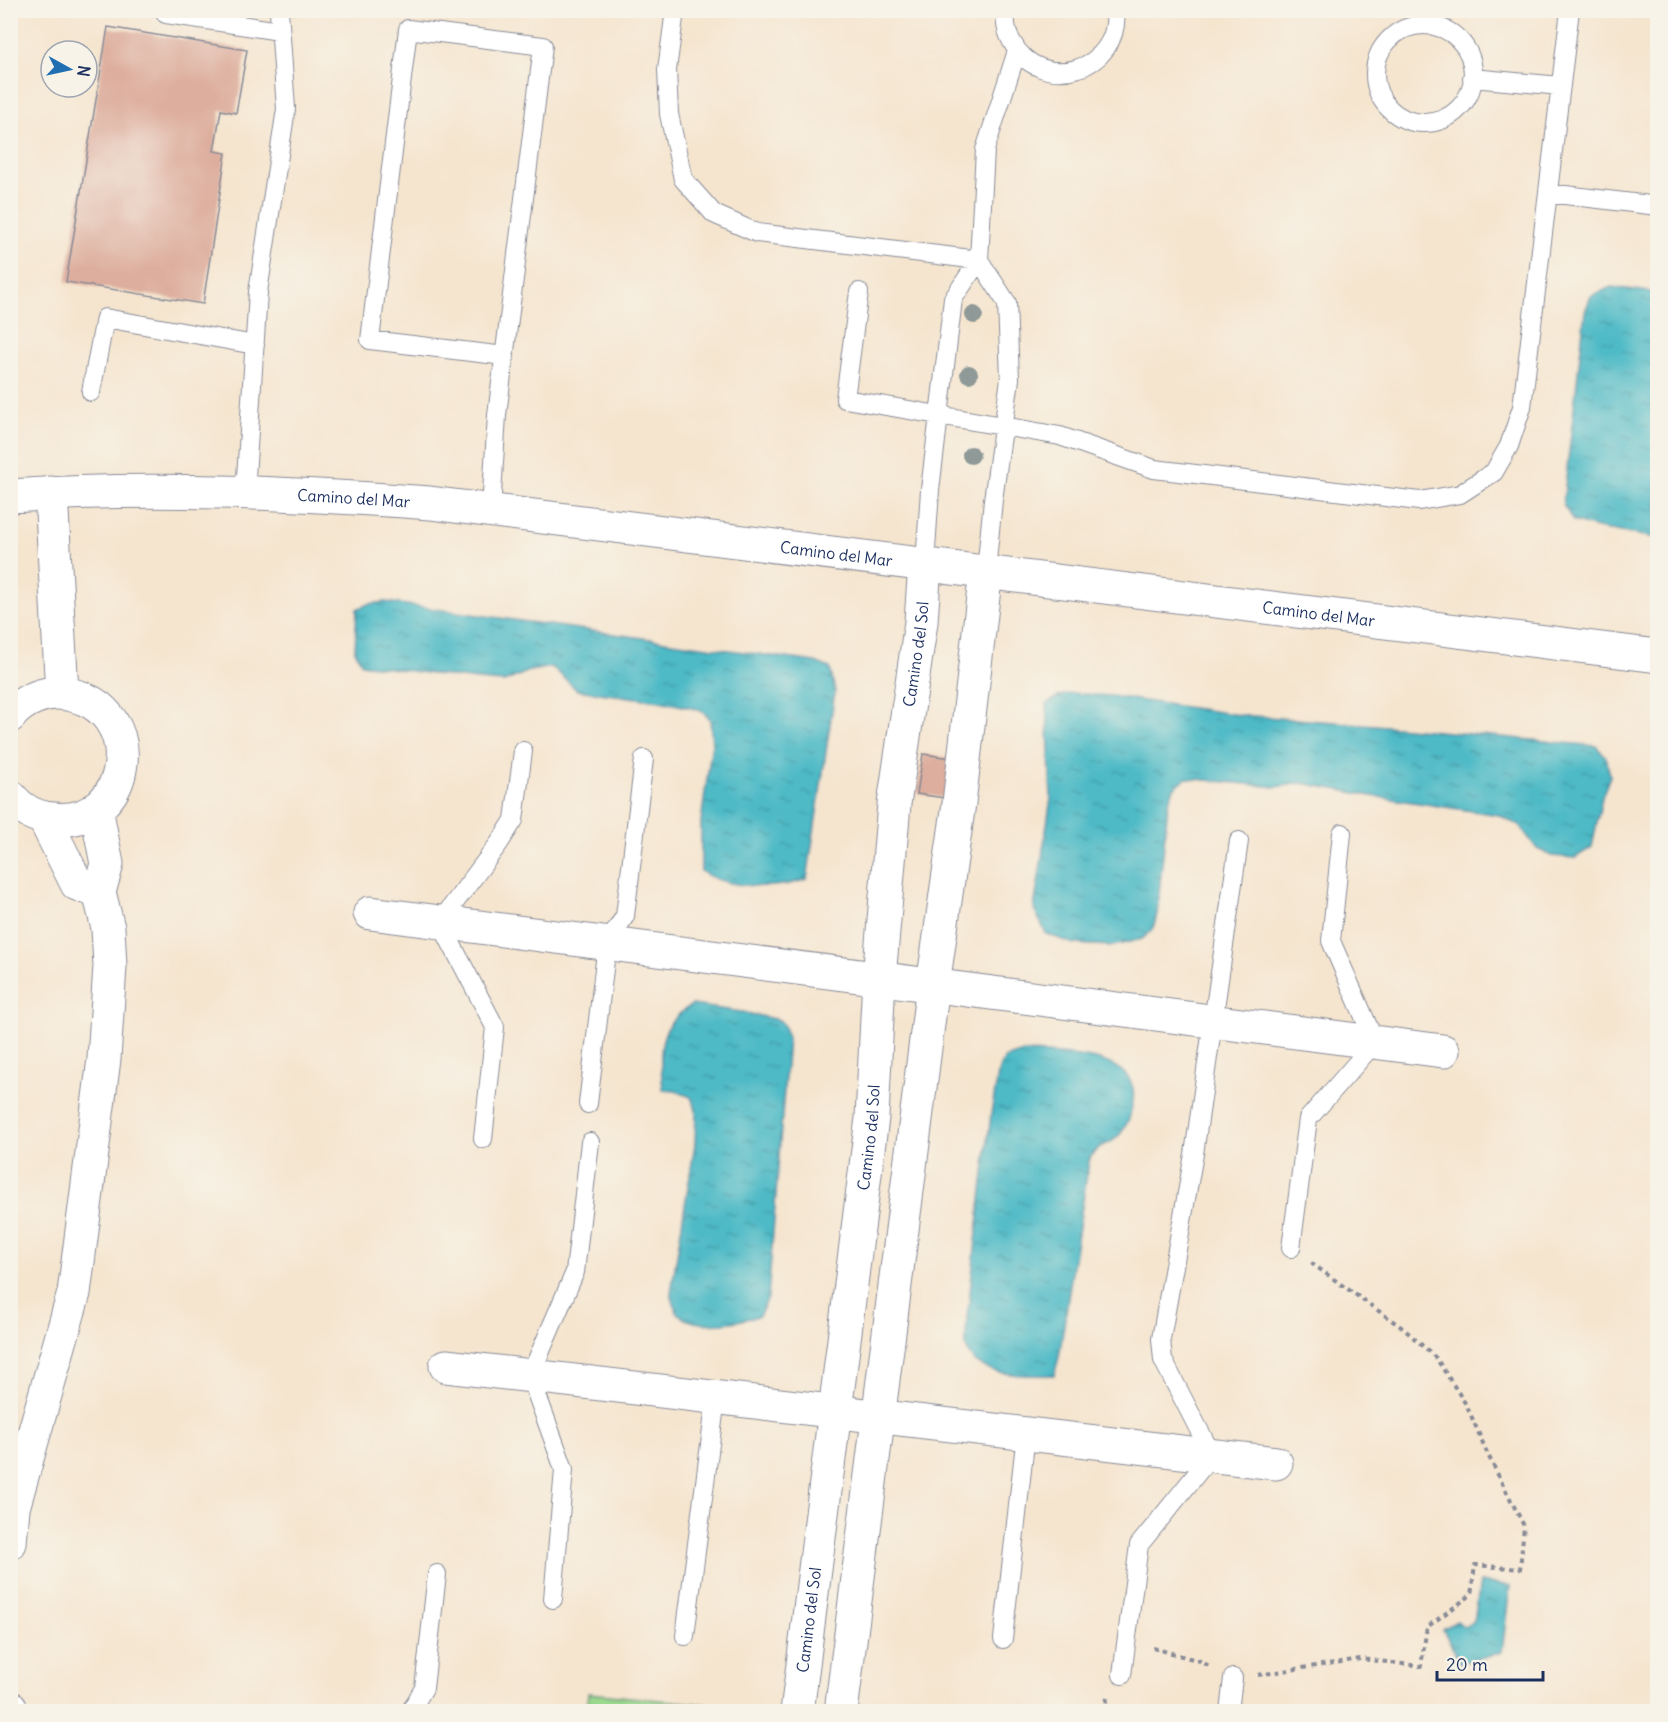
<svg xmlns="http://www.w3.org/2000/svg" width="1668" height="1722" font-family="Delius,sans-serif">
	<style>
		.pitch { fill: #9bd98e; stroke: #5b8476; stroke-width: 1.5 }
		.water { fill: url(#water-ripples); stroke: #347492; stroke-width: 1.5 }
		.building { fill: #ddad9d }
		.lines { fill: none; stroke-linecap: round; stroke-linejoin: round }
		.service-casing { stroke: #888a96; stroke-width: 20 }
		.minor-casing { stroke: #888a96; stroke-width: 35 }
		.tertiary-casing { stroke: #888a96; stroke-width: 35 }
		.path { stroke: #888a96; stroke-width: 4; stroke-dasharray: 4.5 4.5; stroke-linecap: butt }
		.service { stroke: #fff; stroke-width: 18 }
		.minor { stroke: #fff; stroke-width: 33 }
		.tertiary { stroke: #fff; stroke-width: 33 }
		.tree { fill: #8f9997 }
		.labels { text-anchor: middle; stroke-width: 4.5; stroke-linejoin: round; paint-order: stroke }
		.street-label { font-size: 16px; fill: #1b2f5e; stroke: #f7f3e8 }
	</style>
	<defs>
		<pattern id="water-ripples" width="26" height="14" patternUnits="userSpaceOnUse" patternTransform="scale(1.5)"><rect width="26" height="14" fill="#4dbac6"/><path d="M2 4q2-2 4 0t4 0M15 11q2-2 4 0t4 0" fill="none" stroke="#3f98a4"/></pattern>
	</defs>
	<rect width="100%" height="100%" fill="#f7f3e8"/>
	<filter id="ink" filterUnits="userSpaceOnUse"><feTurbulence type="fractalNoise" baseFrequency=".0167" numOctaves="2"/><feDisplacementMap in="SourceGraphic" scale="12" xChannelSelector="R" yChannelSelector="G"/><feConvolveMatrix kernelMatrix="1 2 1 2 8 2 1 2 1" color-interpolation-filters="sRGB"/></filter>
	<filter id="wash" filterUnits="userSpaceOnUse"><feTurbulence type="fractalNoise" baseFrequency=".008" numOctaves="4" result="noise"/><feDisplacementMap in="SourceGraphic" scale="24" xChannelSelector="R" yChannelSelector="G"/><feGaussianBlur stdDeviation="1.35" result="paint"/><feColorMatrix in="noise" values="0 0 0 0 0 0 0 0 0 0 0 0 0 0 0 0 0 1.4 0 .05"/><feComposite in="paint" operator="in"/></filter>
	<g filter="url(#wash)">
		<rect width="100%" height="100%" fill="#f5e5cf"/>
		<path class="pitch" d="M588,1693L711,1705L710,1711H586Z"/>
		<path class="water" d="M1611,287L1657,293V538L1597,528L1573,521L1563,504L1585,312L1591,296Z
			M385,602L815,662L830,668L835,691L807,879C778,890 726,889 701,871V822L712,743L710,719L701,710L660,701L577,690L552,667L529,671L504,682L476,680L362,664L355,651L357,609L368,604Z
			M1071,693L1111,696L1240,715L1375,725L1596,746L1606,757L1610,776L1602,797L1592,847L1575,858L1552,856L1537,849L1520,826L1499,815L1372,796L1302,783L1276,787L1186,778L1174,788L1168,804L1157,914L1153,929L1142,939L1113,946L1074,944L1046,934L1034,909L1051,798L1047,704L1058,697Z
			M692,1005L742,1012L779,1020L783,1024L788,1038L768,1298L759,1316C739,1321 709,1328 688,1320C684,1319 680,1314 676,1312L671,1292L695,1144L696,1110L691,1097L676,1091L663,1090C660,1052 655,1027 692,1005Z
			M1023,1052C1055,1054 1141,1051 1133,1101C1131,1108 1131,1117 1127,1123C1124,1129 1118,1138 1112,1141C1102,1147 1093,1149 1089,1161L1059,1357L1054,1375C1030,1376 970,1378 966,1345C965,1336 967,1326 967,1317L991,1114L999,1069L1005,1058Z
			M1480,1582L1510,1586L1502,1652L1460,1663L1443,1629L1457,1621L1464,1627L1474,1622Z"/>
		<g id="blocks">
			<path class="building" d="M108,27L247,50L236,113L221,110L214,151L226,153L203,304L66,282Z
				M923,754L951,758L945,798L917,794Z"/>
		</g>
	</g>
	<g filter="url(#ink)">
		<use href="#blocks" fill-opacity="0" stroke="#888a96" stroke-width="1.5"/>
		<g class="lines">
			<defs>
				<path id="service" d="M164,10L166,14L280,31
					M675,10L667,70L669,114L683,179L714,214L757,233L979,260
					M1007,10C1004,21 1007,33 1012,42C1040,95 1122,71 1115,10
					M1375 74a49 49 0 1 1 98 0a49 49 0 1 1-98 0Z
					M1472,78L1561,86
					M1548,193L1658,206
					M979,260L1007,303L1010,379L993,500L986,571
					M859,292L845,399L1060,436L1154,469L1419,501L1460,494L1494,472L1509,446L1522,407L1570,10
					M91,392L105,318L255,345
					M245,493L258,292L286,109L279,10
					M491,510L497,415L543,46L408,29L370,340L505,356
					M925,564L930,490L953,299L979,260L985,150L1017,51
					M588,1104L607,944L625,916L644,759
					M483,1139L495,1027L440,922L500,842L514,820L523,751
					M1291,1248L1308,1119L1375,1042L1331,941L1342,833
					M553,1599L564,1469L530,1376L575,1272L590,1142
					M685,1636L716,1398
					M1003,1639L1026,1434
					M1122,1675L1139,1545L1212,1455L1163,1360L1161,1339L1194,1154L1239,841
					M410,1712L424,1688L437,1574
					M1229,1712L1233,1678"/>
				<g id="minor">
					<path d="M51,493L62,693"/>
					<path d="M10,716C22,700 47,690 67,694C150,708 132,828 53,819C37,818 21,810 10,796"/>
					<path d="M44,818L77,884L99,892"/>
					<path d="M370,913L1443,1051"/>
					<path d="M446,1366L1276,1463"/>
					<path d="M10,1543L13,1508L74,1293L104,1059L110,966L108,928L99,892L107,864L96,808"/>
					<path d="M10,1707L11,1712"/>
					<path id="s1" d="M797,1712L872,1118L879,978L894,804L921,622L925,564"/>
					<path d="M841,1712L933,985L959,803L986,571"/>
				</g>
				<g id="tertiary">
					<path id="s2" d="M10,496C150,486 290,493 430,503L1658,656"/>
				</g>
			</defs>
			<use href="#service" class="service-casing"/>
			<use href="#minor" class="minor-casing"/>
			<use href="#tertiary" class="tertiary-casing"/>
			<path class="path" d="M1153,1648L1200,1661L1209,1666
				M1258,1675L1360,1659L1421,1666L1427,1627L1471,1595L1475,1565L1520,1569L1524,1526L1488,1455L1467,1406L1436,1358L1404,1329L1311,1263
				M1107,1698L1106,1703L1112,1712"/>
			<use href="#service" class="service"/>
			<use href="#minor" class="minor"/>
			<use href="#tertiary" class="tertiary"/>
		</g>
		<g class="tree">
			<circle cx="974" cy="315" r="9"/>
			<circle cx="969" cy="374" r="9"/>
			<circle cx="971" cy="455" r="9"/>
		</g>
	</g>
	<g class="labels">
		<g class="street-label">
			<text dy="6" stroke="none"><textPath href="#s2" startOffset="344">Camino del Mar</textPath></text>
			<text dy="6" stroke="none"><textPath href="#s2" startOffset="830">Camino del Mar</textPath></text>
			<text dy="6" stroke="none"><textPath href="#s2" startOffset="1316">Camino del Mar</textPath></text>
			<text dy="6" stroke="none"><textPath href="#s1" startOffset="1065">Camino del Sol</textPath></text>
			<text dy="6" stroke="none"><textPath href="#s1" startOffset="579">Camino del Sol</textPath></text>
			<text dy="6" stroke="none"><textPath href="#s1" startOffset="93">Camino del Sol</textPath></text>
		</g>
	</g>
	<rect width="1668" height="1722" fill="none" stroke="#f7f3e8" stroke-width="36"/>
	<g transform="translate(69 69) rotate(98)"><circle r="28" fill="#f7f3e8" stroke="#9fa5b1" stroke-width="1.5"/>
	<path d="M0-4.5L10 22L0 15L-10 22Z" fill="#1f6fb2"/>
	<text y="-9" font-size="16" font-weight="bold" text-anchor="middle" fill="#1b2f5e">N</text>
	</g>
	<path d="M1437 1671v9h106v-9" fill="none" stroke="#1b2f5e" stroke-width="3"/>
	<text x="1446" y="1671" font-size="18" fill="#1b2f5e" stroke="#f7f3e8" stroke-width="4.5" paint-order="stroke">20 m</text>
</svg>
